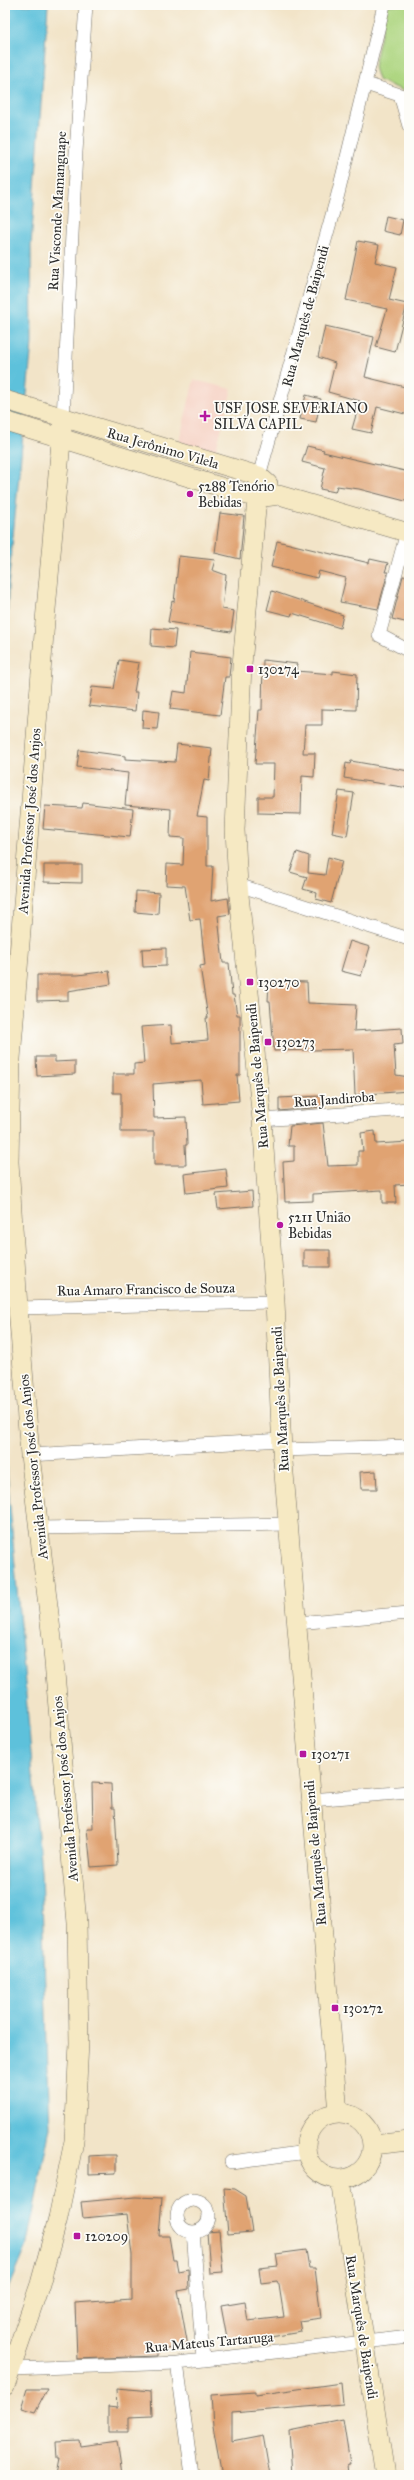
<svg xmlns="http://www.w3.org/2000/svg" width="414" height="2480" font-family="'IM FELL Great Primer',serif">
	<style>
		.built { fill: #f6d2c4 }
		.green { fill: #aed681; stroke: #6c8056 }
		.water { fill: #5dc1db; stroke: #447683 }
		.building { fill: #e0a372 }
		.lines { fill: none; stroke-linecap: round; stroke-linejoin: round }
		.street-casing { stroke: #716c62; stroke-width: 14 }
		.secondary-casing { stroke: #716c62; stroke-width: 20 }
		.street { stroke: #fff; stroke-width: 13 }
		.secondary { stroke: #f6e9c3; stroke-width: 19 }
		.poi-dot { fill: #b5179e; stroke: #fdfcf7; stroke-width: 1.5 }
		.labels { text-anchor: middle; stroke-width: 3.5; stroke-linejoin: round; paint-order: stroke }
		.street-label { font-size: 14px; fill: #2b2b2b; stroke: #fdfcf7 }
		.poi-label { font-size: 14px; fill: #2b2b2b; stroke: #fdfcf7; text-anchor: start }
	</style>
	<rect width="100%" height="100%" fill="#fdfcf7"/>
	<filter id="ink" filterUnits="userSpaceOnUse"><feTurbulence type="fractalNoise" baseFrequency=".025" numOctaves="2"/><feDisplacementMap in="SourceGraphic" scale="8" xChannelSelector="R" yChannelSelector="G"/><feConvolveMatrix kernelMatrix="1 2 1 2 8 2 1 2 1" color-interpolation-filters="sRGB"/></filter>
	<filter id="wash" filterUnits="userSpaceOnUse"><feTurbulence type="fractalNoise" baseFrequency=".012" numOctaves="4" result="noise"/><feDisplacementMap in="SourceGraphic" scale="16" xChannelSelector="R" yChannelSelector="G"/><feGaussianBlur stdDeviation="0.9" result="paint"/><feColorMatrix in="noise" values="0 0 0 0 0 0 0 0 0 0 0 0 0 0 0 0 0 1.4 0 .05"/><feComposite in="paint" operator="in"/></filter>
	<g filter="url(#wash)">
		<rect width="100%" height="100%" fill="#f2e4c8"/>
		<path class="built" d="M194,380L232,389L215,453L179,442Z"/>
		<path class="green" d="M387,5H409V93L378,80L374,67Z"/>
		<path class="water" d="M7,5H48L31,246L32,343L8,587L5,770V118Z
			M5,1448L41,1871L50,2128L26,2248L5,2298Z"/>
		<g id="blocks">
			<path class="building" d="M386,216L403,220L400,235L383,231Z
				M358,241L379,245L375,262L397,267L389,300L407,304L395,352L376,347L387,309L346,300Z
				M325,326L374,337L365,377L409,388V415L377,407L371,433L352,429L360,401L328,392L335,363L318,357Z
				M306,395L321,399L316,422L300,419Z
				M307,446L324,450L323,452L409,472V502L359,489L337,486L335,492L320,489L325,468L302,462Z
				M220,513L244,516L240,559L215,553Z
				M277,541L369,563L370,559L388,563L385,572H388L378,609L340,602L346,578L319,571L317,578L271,567Z
				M179,556L215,560L212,570L226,575L222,609L234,611L231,632L168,622L172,601L174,602Z
				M403,576L409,577V623L392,619Z
				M272,591L343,615L340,628L292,613L291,616L267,610Z
				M152,628L176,630L174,648L151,646Z
				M190,652L231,657L229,677H225L220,715L170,709L173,691L186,693Z
				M119,660L139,663L134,692H137L135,711L89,706L92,687L114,689Z
				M263,660L297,664L296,671L333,674V671L357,674L356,710L322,709V725H305L303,753H315L314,777L302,776L301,814L258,813V797H273L274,764H255L259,710H262Z
				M143,710L159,712L157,729L142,728Z
				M177,744L212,748L209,781L204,780L197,816L207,817V866H213L211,901L228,898L230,914L218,916L223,963H229L232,995H234L237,1015H240V1075H237L239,1101L203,1104L201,1080L153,1084L154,1118L186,1117L187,1145H185L186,1165H154V1132H121V1093H113V1074H134V1064L144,1063L141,1027L171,1025L172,1043L208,1040L206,1018H208L200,966L205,965L200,919L190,920L185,886L166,885L167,864L183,865L184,838L170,837L171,809L125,805L128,773L77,767L79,750L125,756V759L175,762Z
				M351,761L409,771V788L344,778L346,763L350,764Z
				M339,791L354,793L347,836L332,833Z
				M83,803L133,809L130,837L43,829L45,806L82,808Z
				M297,852L309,856L308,873L325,875L328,857L342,861L331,903L316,899L317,893L303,889L307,877L290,872Z
				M44,865H82V883L44,882Z
				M136,891L159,893L158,914L135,912Z
				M350,941L370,947L361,976L341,971Z
				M166,948V966L143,967L142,949Z
				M109,971L111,984L68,991V1000L37,1001V975H78Z
				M269,981L307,982L308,1003L356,1005L354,1031L402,1028L403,1044L394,1045L396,1075L409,1077V1091L355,1095L353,1049L274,1051L270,1001H268Z
				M36,1057H55V1062L75,1061V1074L37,1076Z
				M322,1096V1107L279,1111V1098Z
				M323,1123L328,1166L358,1165V1151H363L361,1133L375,1131L376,1144L409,1142V1184L395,1185L396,1203H382V1190L313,1194V1201L285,1202L283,1162L294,1161V1146H288L290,1126Z
				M226,1169L228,1188L186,1193L184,1174Z
				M252,1191L253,1206L218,1209L216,1194Z
				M304,1250H330V1267H304Z
				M376,1471L377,1489H361L360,1472Z
				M92,1783L111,1784L112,1808H115L118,1865L91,1867L87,1829H93Z
				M106,2155H116V2173L89,2174V2156Z
				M224,2188L235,2189L246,2196L252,2232L228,2234Z
				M135,2197L162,2198L159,2236H169L173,2260H176L178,2271L188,2269L189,2289L178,2291L188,2346L157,2350V2356L77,2359L75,2303L132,2299V2255L127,2214L83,2218L81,2202Z
				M219,2231L223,2272L210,2273L207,2232Z
				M306,2250L309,2268H315L321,2318L299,2321L301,2332L228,2344L221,2306L245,2302L248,2321L284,2317L279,2285L277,2281L261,2283L259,2268L278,2266L276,2254Z
				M341,2383L343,2404L232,2413V2441L263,2435L270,2475H222L213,2426L211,2395L255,2392V2395Z
				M116,2388L151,2391L152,2416L128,2417V2432H108V2407L117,2408Z
				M27,2389H47L35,2412L21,2408Z
				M343,2420L350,2464H347L348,2475H292L289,2431Z
				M79,2440L80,2446L117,2441L122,2475H56L59,2459H57L56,2441Z"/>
		</g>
	</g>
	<g filter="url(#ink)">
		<use href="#blocks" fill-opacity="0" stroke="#716c62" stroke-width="1"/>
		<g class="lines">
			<defs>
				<path id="street" d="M366,84L409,98
					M400,95L409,126
					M63,419L76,152L86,5
					M259,476L338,194L384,5
					M407,532L379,635L409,651
					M238,885L409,939
					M262,1120L409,1109
					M18,1308L275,1302
					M282,1450L409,1446
					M30,1455L281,1440
					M39,1528L288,1524
					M297,1623L409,1613
					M311,1800L409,1792
					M231,2162L307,2152
					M177 2216a16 16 0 1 1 32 0a16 16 0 1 1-32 0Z
					M193,2232L203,2359
					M177,2363L192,2475
					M12,2369L177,2363L409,2337"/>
				<path id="secondary" d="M5,400L259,476L268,484
					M5,421L257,498L279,495L409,533
					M259,476L242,665L235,830L238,885L262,1120L275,1302L282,1450L338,2113
					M306 2146a33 33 0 1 1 66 0a33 33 0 1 1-66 0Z
					M373,2145L409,2141
					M340,2180L385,2475
					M5,2386L40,2284L58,2218L74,2141L79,2043L77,1923L52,1639L30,1455L18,1308L9,1162L11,1059L45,621L63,419"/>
			</defs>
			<use href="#street" class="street-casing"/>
			<use href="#secondary" class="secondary-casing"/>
			<use href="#street" class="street"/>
			<use href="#secondary" class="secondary"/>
		</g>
	</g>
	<g class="poi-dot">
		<path d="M203 410h4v4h4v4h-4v4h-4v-4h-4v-4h4z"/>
		<circle cx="190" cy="494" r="4"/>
		<rect x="246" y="665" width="8" height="8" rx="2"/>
		<rect x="246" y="978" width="8" height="8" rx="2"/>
		<rect x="264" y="1038" width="8" height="8" rx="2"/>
		<circle cx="280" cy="1225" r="4"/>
		<rect x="299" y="1750" width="8" height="8" rx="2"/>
		<rect x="331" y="2004" width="8" height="8" rx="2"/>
		<rect x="73" y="2232" width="8" height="8" rx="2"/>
	</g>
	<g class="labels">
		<g class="street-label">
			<text transform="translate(57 211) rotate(-87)" y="5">Rua Visconde Mamanguape</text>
			<text transform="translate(305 316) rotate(-75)" y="5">Rua Marquês de Baipendi</text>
			<text transform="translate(163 448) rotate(16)" y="5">Rua Jerônimo Vilela</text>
			<text transform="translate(29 821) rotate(-86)" y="5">Avenida Professor José dos Anjos</text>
			<text transform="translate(257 1076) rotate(-95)" y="5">Rua Marquês de Baipendi</text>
			<text transform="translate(334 1099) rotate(-4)" y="5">Rua Jandiroba</text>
			<text transform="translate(146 1289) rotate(-1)" y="5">Rua Amaro Francisco de Souza</text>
			<text transform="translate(280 1399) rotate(-93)" y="5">Rua Marquês de Baipendi</text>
			<text transform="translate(33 1467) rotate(-96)" y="5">Avenida Professor José dos Anjos</text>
			<text transform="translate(65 1789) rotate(-95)" y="5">Avenida Professor José dos Anjos</text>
			<text transform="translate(315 1853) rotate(-95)" y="5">Rua Marquês de Baipendi</text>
			<text transform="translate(362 2327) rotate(81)" y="5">Rua Marquês de Baipendi</text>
			<text transform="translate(209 2342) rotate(-5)" y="5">Rua Mateus Tartaruga</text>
		</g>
		<g class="poi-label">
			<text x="214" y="413">USF JOSE SEVERIANO<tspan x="214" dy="16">SILVA CAPIL</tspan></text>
			<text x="198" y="491">5288 Tenório<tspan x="198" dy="16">Bebidas</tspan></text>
			<text x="258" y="674">130274</text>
			<text x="258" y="987">130270</text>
			<text x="276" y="1047">130273</text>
			<text x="288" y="1222">5211 União<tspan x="288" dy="16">Bebidas</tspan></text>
			<text x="311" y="1759">130271</text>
			<text x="343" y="2013">130272</text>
			<text x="85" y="2241">120209</text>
		</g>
	</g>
	<rect width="414" height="2480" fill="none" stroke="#fdfcf7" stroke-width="20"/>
</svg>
